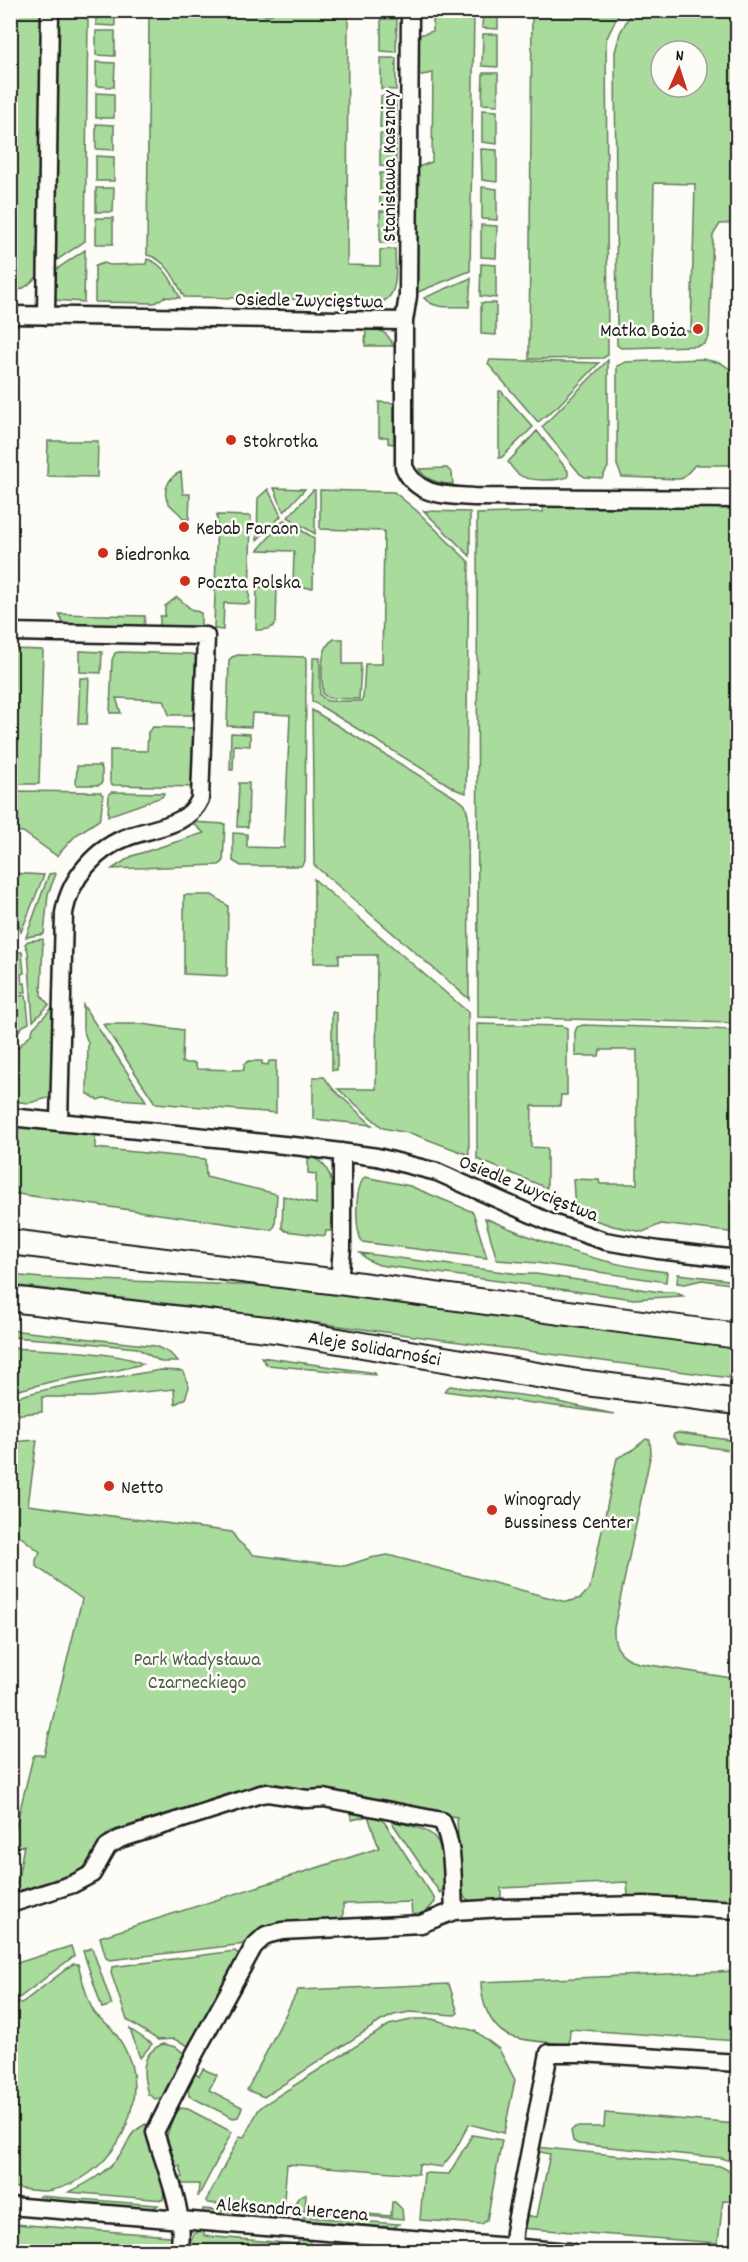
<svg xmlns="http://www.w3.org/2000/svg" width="748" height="2262" font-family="Dekko,sans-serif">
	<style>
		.green { fill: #a9db9c; stroke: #627c5c; stroke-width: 1.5; fill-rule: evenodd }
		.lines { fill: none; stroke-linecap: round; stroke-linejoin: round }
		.street-casing { stroke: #1c1c1c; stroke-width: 21 }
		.secondary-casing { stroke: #1c1c1c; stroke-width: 28 }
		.street { stroke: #fdfcf7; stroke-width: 16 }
		.secondary { stroke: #fdfcf7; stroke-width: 24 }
		.poi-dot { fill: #c8321e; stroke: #fdfcf7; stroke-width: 2 }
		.labels { text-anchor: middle; stroke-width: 5; stroke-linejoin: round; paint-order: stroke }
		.street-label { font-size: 20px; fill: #1c1c1c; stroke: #fdfcf7 }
		.poi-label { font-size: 20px; fill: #1c1c1c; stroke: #fdfcf7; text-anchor: start }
		.park-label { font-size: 20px; fill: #4d5f49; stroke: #fdfcf7 }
	</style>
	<rect width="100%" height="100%" fill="#fdfcf7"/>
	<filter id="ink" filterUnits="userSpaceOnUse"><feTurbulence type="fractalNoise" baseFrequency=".0167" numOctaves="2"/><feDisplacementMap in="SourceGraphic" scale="12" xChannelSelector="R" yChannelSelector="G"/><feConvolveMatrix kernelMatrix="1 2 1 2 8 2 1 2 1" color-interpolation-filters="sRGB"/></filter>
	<g filter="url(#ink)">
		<path class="green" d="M258,10L266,16L272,14L275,11H348L347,265L380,266V250L395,249C395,266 400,292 384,301L184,297C176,281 167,259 147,255L149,11Z
			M16,11H42L38,276L27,286L11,295V233H14Z
			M54,11H80L88,20L85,241L51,264Z
			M96,11H115V26L96,25Z
			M433,11H474L470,271L418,292L416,289L415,168L432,162L433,73L416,76V36L433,31Z
			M483,11H498V29L482,28Z
			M532,11H620L606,40L608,355L603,358L529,359Z
			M632,11H737V223L720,224L713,235L709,337L704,344L696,346L621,348L617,345L615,52L620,33ZM661,51H697V87H661ZM654,183L695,184L691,331L651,330Z
			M381,19H397L396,52L381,51Z
			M96,31H115V56L96,55Z
			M483,34H498V67L482,66Z
			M381,58H396V90L381,89Z
			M96,62L115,63L114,87L96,86Z
			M483,73H498V105L482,104Z
			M96,93L114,94V118H96Z
			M381,96H396V128L380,127Z
			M482,110L497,111V144L482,142Z
			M96,124L114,125V150L96,149Z
			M380,134H396V167L380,166Z
			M481,149L497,150V182L482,180Z
			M96,156L114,157V181H96Z
			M380,173L396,174V205L380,204Z
			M482,187L497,189V220L482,219Z
			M96,188H114L113,212H96Z
			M380,211H396L395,243H380Z
			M96,218H113V244H96Z
			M481,225L497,226L496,258L481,257Z
			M85,250L84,302L53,300L51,273Z
			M147,259C164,263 173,283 180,298L164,297L155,303L95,302V266L104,263L110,265L146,264Z
			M481,264L496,265V298L480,296Z
			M471,278L469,307C454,306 434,310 424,298Z
			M481,303H496V335L481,334Z
			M366,328C379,329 389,332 393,346H365Z
			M702,359L721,363L737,374V465H695L683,478L679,479L622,477L617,465V366L626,362Z
			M490,360H491L599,363L558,406L538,422L488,364Z
			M608,360V467L602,478L585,477L580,474L542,427Z
			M499,391H501L533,427L502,457L499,458Z
			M379,402L394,403V444L388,443V437H379Z
			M537,431L568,471V477C556,481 528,482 518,474C514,471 511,466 508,462Z
			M48,441H98L97,477L47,476Z
			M447,468L452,473L453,484C439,484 426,481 419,469Z
			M181,472L183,494H190L189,519H183C180,511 170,508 167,500C162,489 171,475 181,472Z
			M274,488L305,489L284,512Z
			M268,489L281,516L257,540L258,498Z
			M313,490H315V534L288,517Z
			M320,490L394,492L417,511L469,562L466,793L457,790L312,701L313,658H320V695L327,701H361L363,698L365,664H382L384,531L320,529Z
			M543,507L737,508V1023L478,1017L477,514L543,512Z
			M424,511L470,512V556Z
			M217,515L251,516L249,604L224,603L223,630L214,629Z
			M284,520L314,538L313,588L293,587L294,551L258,550Z
			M257,587L277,588L276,622C272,631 264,629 256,630Z
			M177,597L191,609L201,613V629L160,628V616H165V606Z
			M59,614L145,616L144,628L70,625L63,623Z
			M334,639H343V664H361L359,699L328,698L323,694C322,678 318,648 334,639Z
			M11,649L43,650L39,784H11Z
			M80,651L102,652L101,673L80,672Z
			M119,652L192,654L200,657L196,715H169L164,700L116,698L121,713H110L112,660L115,653Z
			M238,655L306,657L305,861L301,866H241L233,861V833L247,834V847L284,848L290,715L252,713L251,727L227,726L229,660L232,657Z
			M80,678H89L87,724H78Z
			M312,710L461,801L465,805L468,815L469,999L314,865Z
			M153,727L192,728L196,731V787L113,785L110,783V750L147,751L148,732Z
			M231,733L250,734V746L234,745L233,770H230Z
			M77,766H100L102,769V783L99,785H76Z
			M239,783H249L248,827H237Z
			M11,791L100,792L103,795L101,815L99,820L76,835L57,856L23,832L11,831Z
			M111,792H112L164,793L162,797L108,816L109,794Z
			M191,822L225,824L223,862L219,865L112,869L132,856L204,833Z
			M10,873L44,875L21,932L11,897Z
			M55,873L56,874L48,894L44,934L26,937L49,874Z
			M314,879L468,1012L469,1155L413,1134L383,1128L338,1089H376L377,955H339V963H314Z
			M184,895H212L228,906L227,976L184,974Z
			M43,939L41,995L49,1005L33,1021L28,951L25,944L28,941Z
			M11,952H22L24,973L21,974L22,983H25L26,992L11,993Z
			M26,995L29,1023L23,1026L11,1039V997Z
			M83,1005L146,1101L103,1098L98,1100L87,1093L88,1043L83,1029Z
			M52,1008L55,1011L52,1097L29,1103L11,1101L10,1056L32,1033L33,1028Z
			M332,1012L337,1013V1070H332Z
			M103,1024H142L183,1030L182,1063H195L197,1069L244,1070V1064L249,1061H262V1064L268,1065L269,1061H276V1113L155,1103Z
			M477,1024L562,1026L567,1028V1095H561L560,1106H532L531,1147L547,1148V1188L477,1159Z
			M583,1025L737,1030V1233L661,1224L643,1232L613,1226L583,1216L575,1211L573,1179L599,1180L600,1184H637V1050H600L599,1056H575V1032L577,1027Z
			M313,1077H324L333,1089L372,1125L313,1119Z
			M11,1125L95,1134V1148L205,1159L206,1177L277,1194L275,1226L271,1230L11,1193Z
			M308,1156C341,1164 332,1206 331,1231H326L325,1236L286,1231L282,1228L283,1196L316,1204V1174L308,1173Z
			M365,1177L410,1186L473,1212L487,1258L362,1242C355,1229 354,1188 365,1177Z
			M485,1218C544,1244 602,1265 667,1272L666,1282L537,1263L497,1260Z
			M360,1253L519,1274H536L661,1292H675L683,1296L634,1299L379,1265L368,1260Z
			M678,1274L737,1281V1285L702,1280L685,1284L677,1283Z
			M11,1275L42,1278L269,1286L737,1348V1379L205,1308L11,1285Z
			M10,1330L155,1346L170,1353L178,1362H161L137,1348L67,1341L11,1337Z
			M11,1348C40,1350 120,1351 143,1364L114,1371L54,1381L11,1392Z
			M261,1357L375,1373V1375L267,1365Z
			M160,1370L183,1371L189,1387L185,1399L175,1404L174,1389L91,1397H42V1412L11,1415V1399C59,1384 110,1379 160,1370Z
			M450,1386L535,1397L614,1414L444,1391Z
			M678,1433L737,1441V1451L678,1443L673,1437L674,1434Z
			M646,1439L650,1440L651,1453L614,1628C613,1647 620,1656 638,1663L737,1679V1903L628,1897L627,1882L501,1888V1903C486,1903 465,1907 460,1889L457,1817L266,1782L112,1831C97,1839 97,1858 85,1869C72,1881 37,1888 19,1893L17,1884L24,1845L11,1849V1839L13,1838L33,1757L35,1755H44L82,1599L36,1566V1560L40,1552L11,1529V1442L37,1440L28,1505L232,1532L237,1540L254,1555L345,1566L370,1558L388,1555L566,1602L581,1598L590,1588L617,1458L631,1451Z
			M354,1810L378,1817L385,1823L434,1898L435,1902L427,1911L412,1917L411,1902L343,1904V1919L270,1924L259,1928L245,1944L110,1960L106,1958L100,1937L379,1848L368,1816L352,1820L350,1813Z
			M391,1821C443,1832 442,1836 444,1888L440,1893Z
			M71,1946L74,1956L19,1998L11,2000V1965Z
			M92,1948L112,2005L102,2008L83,1951Z
			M235,1951L240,1955L191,2047L174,2039L158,2040L127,2020L111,1973L112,1967Z
			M73,1964H78C83,1980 86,1999 94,2012C99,2019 106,2022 111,2028C119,2037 127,2052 131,2064C145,2118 107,2179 52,2190C39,2193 23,2189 11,2187V2006L23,2002Z
			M737,1971V2041L570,2029L569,2044C554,2043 520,2041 507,2035C489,2025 481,2001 481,1982Z
			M449,1984L458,2013L455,2015L410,2012L394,2015L381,2021L264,2097L247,2090L298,1990Z
			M415,2019H432L475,2031L499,2049L515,2080L504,2133L469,2124L455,2150L442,2167L419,2164L418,2174L287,2164L283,2210L208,2203L206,2201L240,2136L244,2137L259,2109L265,2104L389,2025Z
			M130,2029L152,2044L140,2058Z
			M163,2044L176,2047L187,2056L165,2097L155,2099L148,2094C142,2074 140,2053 163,2044Z
			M203,2069L217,2075L209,2090L242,2107L238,2117L233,2118L189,2096L188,2087L195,2074L199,2076Z
			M181,2108L188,2109L232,2132L198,2197L199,2184H180L175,2181L183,2177L180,2166L172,2168L165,2141L175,2112Z
			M605,2113L737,2124V2164L722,2158L578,2144L573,2141L571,2131L575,2127H604Z
			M146,2124L165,2183L163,2200L69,2192C88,2183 106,2173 119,2156C132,2140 125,2135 146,2124Z
			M472,2135L502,2140L487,2220L482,2224L420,2220L424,2173L449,2174Z
			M536,2147L720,2166L737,2175V2201L723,2200L718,2243L520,2228L522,2215L537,2217L550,2154L536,2151Z
			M306,2194L305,2209L391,2216L392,2202H395L402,2209L403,2219L294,2210C294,2203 298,2195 306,2194Z
			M39,2196L158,2205L152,2209L38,2202Z
			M203,2209L281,2215L274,2218L202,2213Z
			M296,2216L399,2224L393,2228L301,2220Z
			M14,2224L170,2236L173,2242L171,2251L131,2252L127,2250L126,2252L11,2251L10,2227Z
			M202,2230H204V2236L298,2244L299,2237L310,2240L309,2252L250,2249L245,2252H190L188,2246L194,2234Z
			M335,2241C349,2242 377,2238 383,2252H331Z"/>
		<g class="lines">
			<defs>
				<path id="street" d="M10,315L404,321V467C417,497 446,495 474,497L738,499
					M46,316L50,10
					M404,321L408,296L410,10
					M10,632L206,636L200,799C188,826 156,827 130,836C96,848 70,878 64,913L59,1122
					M10,1117L303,1147L377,1157L437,1172L549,1222L605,1241L658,1250L738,1259
					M339,1282L342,1248V1152
					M10,1904L73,1884L92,1874L108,1846L120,1839L261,1794L268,1793L307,1799L324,1798L442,1821C455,1849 452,1881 454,1911
					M10,2206L570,2252
					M179,2252C187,2216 165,2167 155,2132L195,2053L254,1946L266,1935L282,1931L421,1924L454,1911L503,1908L645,1905L738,1910
					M513,2252L514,2232L549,2053H582L738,2063"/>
				<g id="secondary">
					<path d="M10,1242L339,1282L738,1336"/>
					<path id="s1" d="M10,1299L275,1330L578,1382L738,1402"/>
				</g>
			</defs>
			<use href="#street" class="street-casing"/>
			<use href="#secondary" class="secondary-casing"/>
			<use href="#street" class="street"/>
			<use href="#secondary" class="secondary"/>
		</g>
	</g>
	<g class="poi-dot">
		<circle cx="698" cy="329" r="6"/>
		<circle cx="231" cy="440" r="6"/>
		<circle cx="184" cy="527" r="6"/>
		<circle cx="103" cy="553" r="6"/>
		<circle cx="185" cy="581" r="6"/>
		<circle cx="109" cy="1486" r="6"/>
		<circle cx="492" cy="1510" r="6"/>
	</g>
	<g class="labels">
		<g class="street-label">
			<text transform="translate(388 166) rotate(-90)" y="7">Stanisława Kasznicy</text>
			<text transform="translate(309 299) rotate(1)" y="7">Osiedle Zwycięstwa</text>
			<text transform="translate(529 1187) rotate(22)" y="7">Osiedle Zwycięstwa</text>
			<text dy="7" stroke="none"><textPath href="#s1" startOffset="368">Aleje Solidarności</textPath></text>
			<text transform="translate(292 2208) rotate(4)" y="7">Aleksandra Hercena</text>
		</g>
		<g class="poi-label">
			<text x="686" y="336" text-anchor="end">Matka Boża</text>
			<text x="243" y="447">Stokrotka</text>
			<text x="196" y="534">Kebab Faraon</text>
			<text x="115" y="560">Biedronka</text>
			<text x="197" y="588">Poczta Polska</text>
			<text x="121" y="1493">Netto</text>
			<text x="504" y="1505">Winogrady<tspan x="504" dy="23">Bussiness Center</tspan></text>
		</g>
		<g class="park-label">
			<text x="197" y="1665">Park Władysława<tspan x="197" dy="23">Czarneckiego</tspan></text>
		</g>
	</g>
	<rect width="748" height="2262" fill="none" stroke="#fdfcf7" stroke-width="36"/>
	<rect x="18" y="18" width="712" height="2226" fill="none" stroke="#1c1c1c" stroke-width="2" filter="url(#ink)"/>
	<g transform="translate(679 69) rotate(3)"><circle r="28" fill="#fdfcf7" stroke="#a3a29f" stroke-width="1.5"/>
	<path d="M0-4.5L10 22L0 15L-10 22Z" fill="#c8321e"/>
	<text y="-9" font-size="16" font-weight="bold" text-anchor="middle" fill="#1c1c1c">N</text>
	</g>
</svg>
